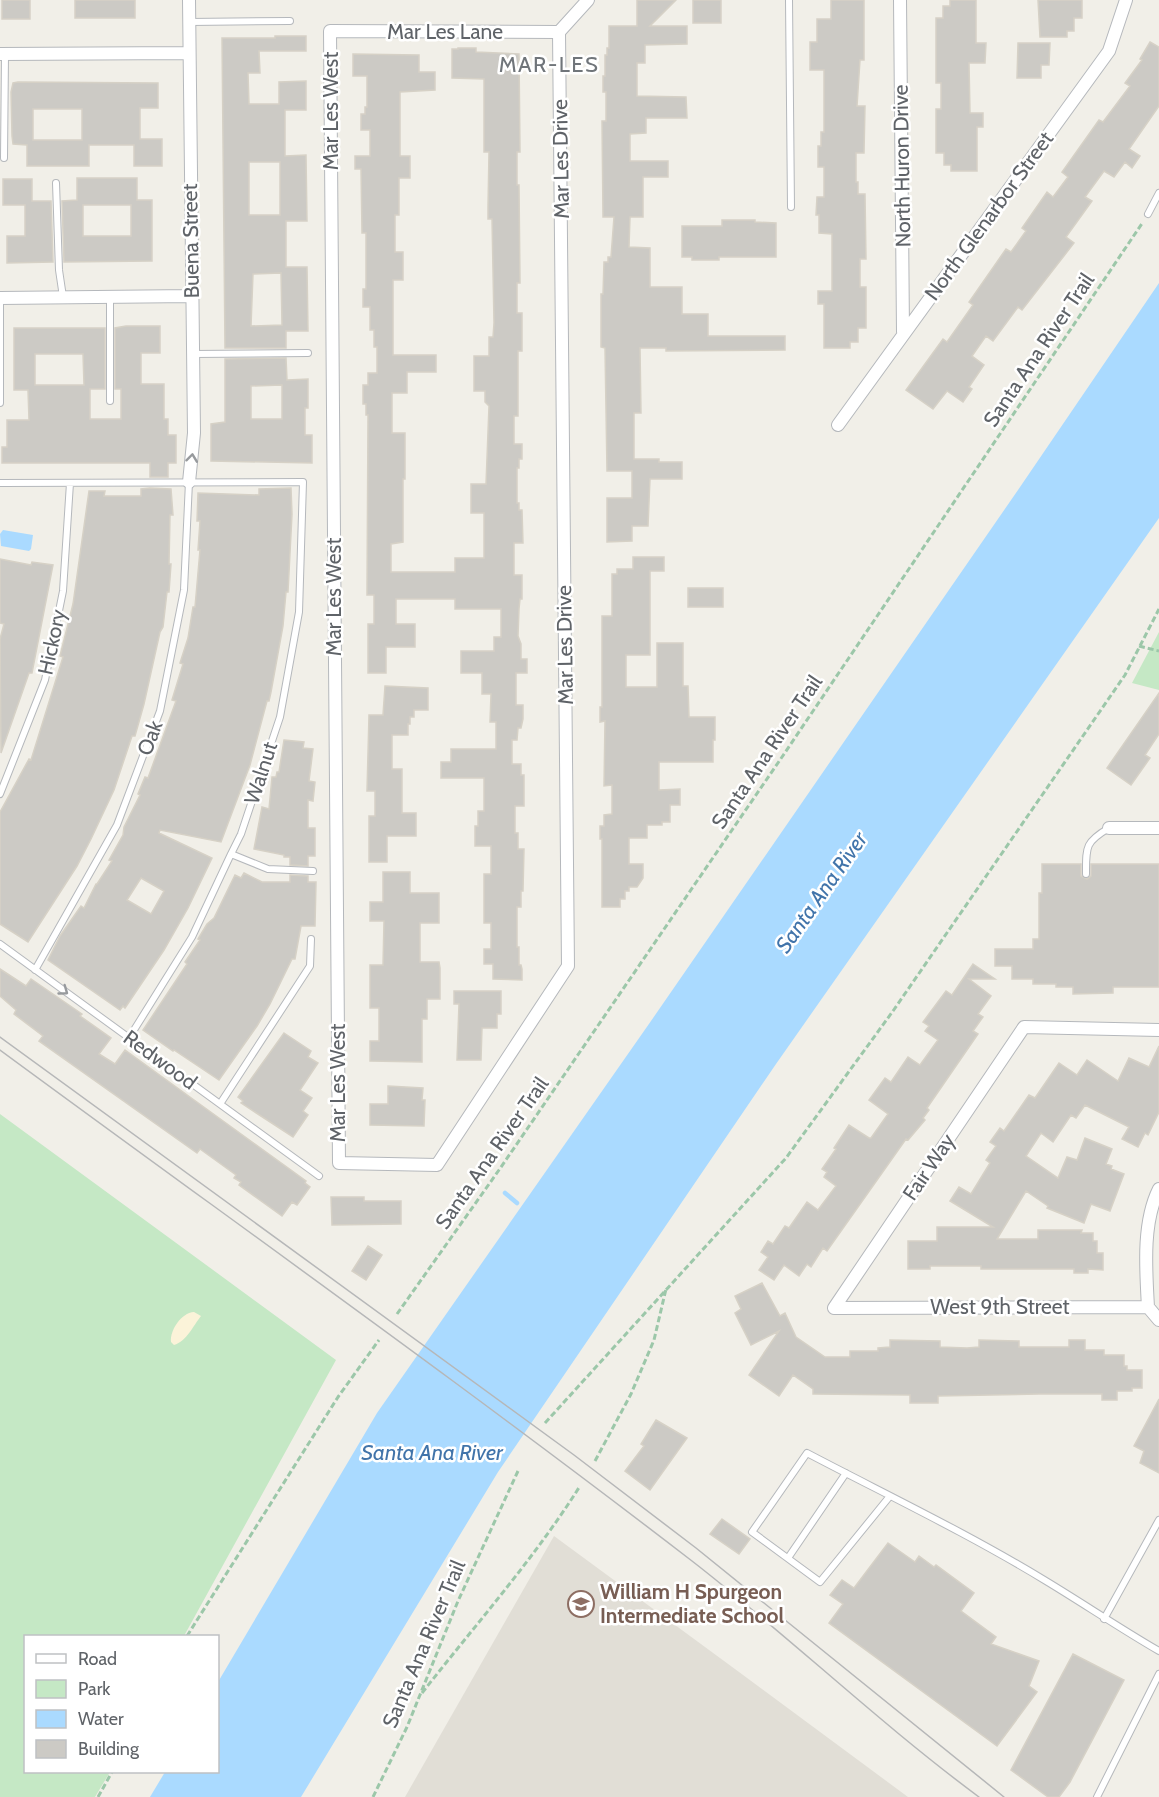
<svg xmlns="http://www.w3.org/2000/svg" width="1159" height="1797" font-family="Cabin,sans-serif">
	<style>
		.education { fill: #e1ded6 }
		.green { fill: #c5e8c5 }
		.sand { fill: #fbf3d9 }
		.water { fill: #aadaff }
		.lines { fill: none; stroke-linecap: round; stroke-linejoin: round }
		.stream { stroke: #aadaff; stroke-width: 4.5 }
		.building { fill: #cccac5; stroke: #d6d1c6; stroke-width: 1.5; fill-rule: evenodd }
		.lane-casing { stroke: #b5b8bc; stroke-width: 8 }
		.street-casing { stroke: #b5b8bc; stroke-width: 14 }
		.path { stroke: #9cc7a9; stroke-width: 3; stroke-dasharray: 6 3; stroke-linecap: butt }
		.lane { stroke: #fff; stroke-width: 6 }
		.street { stroke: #fff; stroke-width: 12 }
		.tram { stroke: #b6b7b8; stroke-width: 1.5 }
		.oneway { stroke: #979a9d }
		.labels { text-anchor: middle; stroke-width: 5; stroke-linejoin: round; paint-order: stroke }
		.street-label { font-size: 21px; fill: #5f6368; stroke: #fff }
		.education-label { font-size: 21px; font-weight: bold; fill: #785e54; stroke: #fff; text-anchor: start }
		.neighbourhood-label { font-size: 22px; letter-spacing: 1.5px; fill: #70757a; stroke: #fff }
		.water-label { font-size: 22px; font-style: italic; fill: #4174aa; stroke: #fff }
	</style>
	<rect width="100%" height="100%" fill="#f1efe8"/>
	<path class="education" d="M554,1536L739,1672L908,1797H405Z"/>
	<path class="green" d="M1159,632V690L1132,683Z
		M0,1114L336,1360L184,1636H26V1772H110L95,1797H0Z"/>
	<path class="sand" d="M194,1312L201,1316C193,1326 187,1341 174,1345L171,1342C170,1330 181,1313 194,1312Z"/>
	<path class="water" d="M1159,283V518L776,1064L498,1472L301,1797H150L165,1772H218V1682L377,1413L651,1021L1018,490Z
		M3,530L33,535L31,549L29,551L1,546L0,534Z"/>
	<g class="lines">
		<path class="stream" d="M505,1193L517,1203"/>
	</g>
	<path class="building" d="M2,0H30V19H2Z
		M75,0H135V18H75Z
		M637,0H676L650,26H687V44L645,45V63H637V96L686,97L687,118H646V133L630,134V161H668V177H643V217H630L629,247L650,248V287H682V314H708V336H785V350L666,351V348H640L641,413H634V459H659V462H682V479H650L648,526H632V541L607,542V498H632V471H607L605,348L601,347V294H603L604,262H608V257H611L614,217H603L602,121H606V92H603V76H605V55H607V48H609V26H637Z
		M693,0H721V23H693Z
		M831,0H864V60H860L857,106H865L864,153H856V182H858V194H865L866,259H860V287H866V328H858V342H850V348H824V304H818V291H832V234L819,233V215H816L817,197H824V167H818V146H821V132H824V70H810V42H817V19H831Z
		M950,0H976V43H986L985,63H969L970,113H983V127H977V171H951V165H944V153H936V109H941V83H936V18H943V6H950Z
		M1038,0H1082V18H1074V31H1067V37H1040Z
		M275,36H306V51H259L260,73H248L249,104H279V82L306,81V110H285V156L306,155L307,221H286V267H307L308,331H286V348H225L222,38H275ZM249,162H280V215H249ZM281,273L282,325L251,326L253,274Z
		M1150,42L1159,47V106L1129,149L1140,156L1132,168L1125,162L1114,177L1104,171L1085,197L1092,201L1066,237L1074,243L1022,310L1018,307L993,341L986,336L972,356L984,365L969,387L972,389L963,402L947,391L933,409L906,390L943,339L947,342L973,305L969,302L1006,249L1011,252L1026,231L1022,228L1047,192L1053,197L1068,177L1062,172L1099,120L1103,122L1130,86L1125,83L1142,60L1140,59Z
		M1018,43H1050L1049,65H1041V78H1017Z
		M458,48H476V52L519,54L520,152H517V185H519L520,283H517V313H522V351H518V416H514V444H522V459H519V468H517V503H519V510H522L523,543H514V575H522V599H520L519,609L518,636L521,644V659H527V673H516V705H523V719L521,728H518L517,740H512V764H521V775H524V806H515V833H518V849H524L523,891H521V907H517V947H519V965H521L522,969V980L493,979V964H484V949H491V923H484V874H491V846H475V826H478V811H484V778H441V762H451V749H496V722H490L491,694H482V673H461V651H494V637H501V609H455V599H396V624H415V647H386V673H368V624H374V595H367L368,415H366V404H363V385H368V373H377V347H374V330H370V307H363V289H366V233H362L361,169H355V156H370V130H361V114H365V107H367V76H353V54L419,55V72H435V90L400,92V156H410V178H399V215H395V252H403V280H393V355H436V372H407V393H392V433H405V479H403V542L391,544V572H455V558H484V513H471V484H486L489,406L485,402V391H474V356H489V337H493L494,323L492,219H488V207L489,152H484V79L452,78V49H458Z
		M18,82L158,83V108H140V139H162V166H134V145H89V166H27V145L13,144L12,136L11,92L13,83ZM33,109H82V140H33Z
		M77,178H137V200H152V261L64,262L62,201L77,200ZM83,205H131V236H83Z
		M3,179H32V201H51L53,262L7,263V236H25V205H3Z
		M722,220H755V222L776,223V257H719V260H692V257H682V226H722Z
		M126,326H160V353H141V384H164V419H168V435H176V463H168V477H150V463H2V447H7V420H29L28,390H14V328H105V389H90V419H121V389H115V328ZM35,354H83L84,385H35Z
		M286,358L287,380L308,379V408H305V435H312V463L211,461V424L225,422V359ZM282,385V419H251V386Z
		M150,488L171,489L173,515H170L169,564H171L169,592H167L163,627L160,632L144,704L135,736H132L114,790L91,839L77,866L28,942L0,924V812L29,759L31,760L63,657L60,656L73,604L89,491H105L104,496H141V489Z
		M291,488L292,514L288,592H286L283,626L271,692L269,701H267L250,765L221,842L160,830L159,833L212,858L188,908L164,950L125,1008L123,1006L120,1010L48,960L60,936L81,906L84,908L96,884H97L112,861L109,860L123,835L124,827L140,795L138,794L145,777L148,778L176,701L172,700L183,664L180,663L188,638L193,607H195L200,550H198L200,521H197L198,493L259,495V489ZM141,878L164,891L151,914L127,900Z
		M633,557H664V571H650V655H626V687H657V643H683V686H688L689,717H715V740H713V762H659V790L680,789V805H670V822H662V825H647V838H629V864H643V878L637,887H629V891H625V899H620V907H602V839H600V826H604V815L612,814V785L604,786L605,721L600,722V707H602V616H612V574H617V569H633Z
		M0,559L31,565L32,562L53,565L32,673H29L1,753L0,639L4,624L0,623Z
		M688,588H723V607H688Z
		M385,686L428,688V710H414V717H410V724H408V735H392V769H402V813H416V836H387V862H369V816H375V791H367L369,715H383Z
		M1159,693V734L1145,755L1150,758L1131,785L1107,768Z
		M284,740L304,742L303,748L313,749L309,781L315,782L313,801L308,800V828H315V856H308V866L290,865V857H284V855L254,849L262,807L269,809L272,777H276L277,772H279Z
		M1042,864H1081V876L1087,879L1091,876V864H1159V987H1113V993L1073,994V987H1056V984H1033V979H1012V966H995V949H1033V939H1039V893H1042Z
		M383,872H410V893H439V923H420V962H439L440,968V999H427V1019H422V1062L370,1061V1041H379V1008H370V965H383L384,921H370V902H383Z
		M244,873L262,882H290V875L308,876V882H316L315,926H301L295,959H292L270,1004L257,1026L219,1080L174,1050L173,1051L143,1030L187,964L185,962L200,940L198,939L207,924L214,918L235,875L241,878Z
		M973,964L995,979H969L991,996L978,1014L983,1017L973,1031L978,1034L927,1108L929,1110L923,1118L925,1120L908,1140L906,1139L827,1251L823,1248L811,1267L807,1264L799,1276L784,1265L774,1280L759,1270L768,1257L761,1252L768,1241L773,1244L785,1226L789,1228L807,1202L818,1210L836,1186L824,1177L827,1172L822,1169L836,1149L834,1148L849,1125L869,1138H871L888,1114L869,1100L885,1078L891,1082L908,1057L920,1065L938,1040L925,1031L929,1026L923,1022L946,991L952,995Z
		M0,969L26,986L31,979L82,1014L80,1016L111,1038L99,1054L115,1064L125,1050L306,1181L305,1183L310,1187L297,1205L292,1202L282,1216L239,1185L241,1182L234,1178L236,1175L200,1149L197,1153L39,1041L43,1036L14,1014L16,1010L0,996Z
		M454,991H501V1014H497V1028H482L481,1060H457L459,1004H454Z
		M284,1033L311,1051L308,1057L318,1063L300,1090L312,1098L303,1111L308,1115L293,1137L241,1103L243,1101L238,1097Z
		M1159,1046V1112L1148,1135L1145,1133L1138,1147L1122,1139L1129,1127L1085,1105L1076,1118L1071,1115L1053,1142L1041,1133L1026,1156L1058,1178L1067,1157L1077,1160L1085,1138L1112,1149L1106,1164L1112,1166L1111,1169L1124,1174L1110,1211L1091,1204L1084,1223L1047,1208L1048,1206L1026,1191L997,1239H1038V1230H1082L1081,1233H1093V1241H1097V1253H1103V1270L1088,1269V1273H1074V1269H981V1266H930V1269H908V1241H937V1227H993L950,1201L959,1187L971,1194L990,1163L986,1160L996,1146L990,1142L1000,1128L1004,1131L1029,1095L1035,1098L1059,1063L1077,1075L1087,1060L1118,1081L1129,1058L1149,1067Z
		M388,1086L423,1088L422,1100H425L424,1126L370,1125V1104H388Z
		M331,1197H364V1201H401V1224L332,1225Z
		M368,1246L382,1255L366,1280L352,1271Z
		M762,1283L780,1316L785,1313L796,1337L825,1357H850V1351H878V1348L890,1347V1340L940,1341V1347L967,1348L979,1347V1340L1019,1341V1347H1069V1340H1085V1350H1104V1355H1124V1366H1127V1370H1142V1388H1132V1391H1117V1400H1102V1394H1039L938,1396V1403H910V1395L813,1394V1389L793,1375L779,1396L749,1375L779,1331L751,1345L735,1313L741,1309L735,1296Z
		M1159,1399V1473L1140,1463L1144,1451L1134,1446Z
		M656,1420L687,1438L650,1490L625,1471L644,1446L641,1444Z
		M722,1519L750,1539L739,1554L710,1534Z
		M888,1543L915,1562L919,1556L934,1567L936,1565L974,1593L961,1611L996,1637L991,1644L1039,1661L1029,1686L1037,1692L997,1746L829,1623L843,1604L830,1595L842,1580L854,1588Z
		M1073,1654L1124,1680L1070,1782L1059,1797H1048L1011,1770Z"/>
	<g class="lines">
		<defs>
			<path id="lane" d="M789,0L791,207
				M189,22L290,21
				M4,158L5,54
				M56,183L59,270L63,297
				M1148,214L1159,193
				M110,297V401
				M0,298V403
				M193,354L308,353
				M0,483L303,482L299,612L280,717L241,834L231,854L192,937L129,1038
				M0,794L45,680L63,591L70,483
				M231,854L268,869L313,871
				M1086,874C1086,847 1085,842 1109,828
				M0,944L319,1176
				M35,970L117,825L160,711L184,590L189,482
				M220,1104L310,966L311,939
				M890,1496L820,1582L752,1532L807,1453C887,1495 969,1534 1046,1581C1084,1604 1121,1629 1159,1651
				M788,1558L846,1473
				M1104,1619L1159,1520
				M1097,1797L1159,1674"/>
			<path id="street" d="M900,0L903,332
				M559,32L330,31L339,1163L437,1165L568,966L559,32L588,0
				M0,54L189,53
				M0,298L192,296
				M838,425L1109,51L1126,0
				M189,482L194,433L189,0
				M1109,828H1159
				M1148,1307C1146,1270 1142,1223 1159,1189
				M834,1308L1024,1027L1159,1030
				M834,1308L1148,1307L1159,1320"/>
		</defs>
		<use href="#lane" class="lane-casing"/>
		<use href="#street" class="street-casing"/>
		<path class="path" d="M1139,646L1159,651
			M397,1314L499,1170L782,757L1143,222
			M545,1423L786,1158L893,1011L1125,675L1159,609
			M595,1461L631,1394L654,1340L666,1289
			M187,1636L338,1397L379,1340
			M422,1693C476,1624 534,1559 580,1486
			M98,1797L112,1772
			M373,1797L407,1727L458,1601L518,1471"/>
		<use href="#lane" class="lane"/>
		<use href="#street" class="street"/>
		<path class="tram" d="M0,1037L574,1455L696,1548L1004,1797
			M0,1050C231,1220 465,1386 692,1561C790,1637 879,1723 979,1797"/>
	</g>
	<defs><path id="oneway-chevron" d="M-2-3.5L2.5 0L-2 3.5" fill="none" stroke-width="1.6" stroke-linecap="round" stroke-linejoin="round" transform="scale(1.5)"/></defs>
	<g class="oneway">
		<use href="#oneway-chevron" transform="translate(192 458) rotate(-83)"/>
		<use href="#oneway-chevron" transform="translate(64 991) rotate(36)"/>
	</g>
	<defs>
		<symbol id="school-ring" viewBox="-11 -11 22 22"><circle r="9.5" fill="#fff" stroke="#8d6e63" stroke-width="1.5"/><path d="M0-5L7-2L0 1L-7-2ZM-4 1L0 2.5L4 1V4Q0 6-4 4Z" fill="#8d6e63"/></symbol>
	</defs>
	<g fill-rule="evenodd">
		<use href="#school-ring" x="566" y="1589" width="30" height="30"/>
	</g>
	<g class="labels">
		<g class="street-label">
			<text x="445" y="39">Mar Les Lane</text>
			<text transform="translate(331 111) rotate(-90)" y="7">Mar Les West</text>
			<text transform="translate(561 159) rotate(-91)" y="7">Mar Les Drive</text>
			<text transform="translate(902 166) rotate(-91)" y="7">North Huron Drive</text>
			<text transform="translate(989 216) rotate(-54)" y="7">North Glenarbor Street</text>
			<text transform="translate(191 241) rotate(-91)" y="7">Buena Street</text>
			<text transform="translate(1039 350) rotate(-56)" y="7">Santa Ana River Trail</text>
			<text transform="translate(334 597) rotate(-90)" y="7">Mar Les West</text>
			<text transform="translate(52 642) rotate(-78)" y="7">Hickory</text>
			<text transform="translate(565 645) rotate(-91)" y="7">Mar Les Drive</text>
			<text transform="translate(150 738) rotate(-69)" y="7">Oak</text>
			<text transform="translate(767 752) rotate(-56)" y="7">Santa Ana River Trail</text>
			<text transform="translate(261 773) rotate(-72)" y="7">Walnut</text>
			<text transform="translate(160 1060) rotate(36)" y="7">Redwood</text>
			<text transform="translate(338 1083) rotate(-90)" y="7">Mar Les West</text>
			<text transform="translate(492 1153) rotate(-55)" y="7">Santa Ana River Trail</text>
			<text transform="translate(929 1167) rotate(-56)" y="7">Fair Way</text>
			<text x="1000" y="1314">West 9th Street</text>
			<text transform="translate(424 1644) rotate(-67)" y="7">Santa Ana River Trail</text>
		</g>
		<g class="education-label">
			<text x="600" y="1599">William H Spurgeon<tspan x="600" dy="24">Intermediate School</tspan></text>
		</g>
		<g class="neighbourhood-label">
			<text x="549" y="72">MAR-LES</text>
		</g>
		<g class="water-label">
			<text transform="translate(821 892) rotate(-55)" y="8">Santa Ana River</text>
			<text x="432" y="1460">Santa Ana River</text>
		</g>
	</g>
	<rect x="24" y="1635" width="195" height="138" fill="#ffffff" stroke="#bfc1c3" stroke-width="1.5"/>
	<rect x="36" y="1654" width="30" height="9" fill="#ffffff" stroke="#bfc1c3" stroke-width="1.5"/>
	<text x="78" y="1665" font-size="18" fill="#5f6368">Road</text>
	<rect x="36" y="1680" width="30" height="18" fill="#c5e8c5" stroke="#bfc1c3" stroke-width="1.5"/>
	<text x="78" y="1695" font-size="18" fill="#5f6368">Park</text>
	<rect x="36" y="1710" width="30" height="18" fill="#aadaff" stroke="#bfc1c3" stroke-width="1.5"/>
	<text x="78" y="1725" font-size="18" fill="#5f6368">Water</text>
	<rect x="36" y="1740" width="30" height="18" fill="#cccac5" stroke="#bfc1c3" stroke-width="1.5"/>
	<text x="78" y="1755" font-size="18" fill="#5f6368">Building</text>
</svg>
